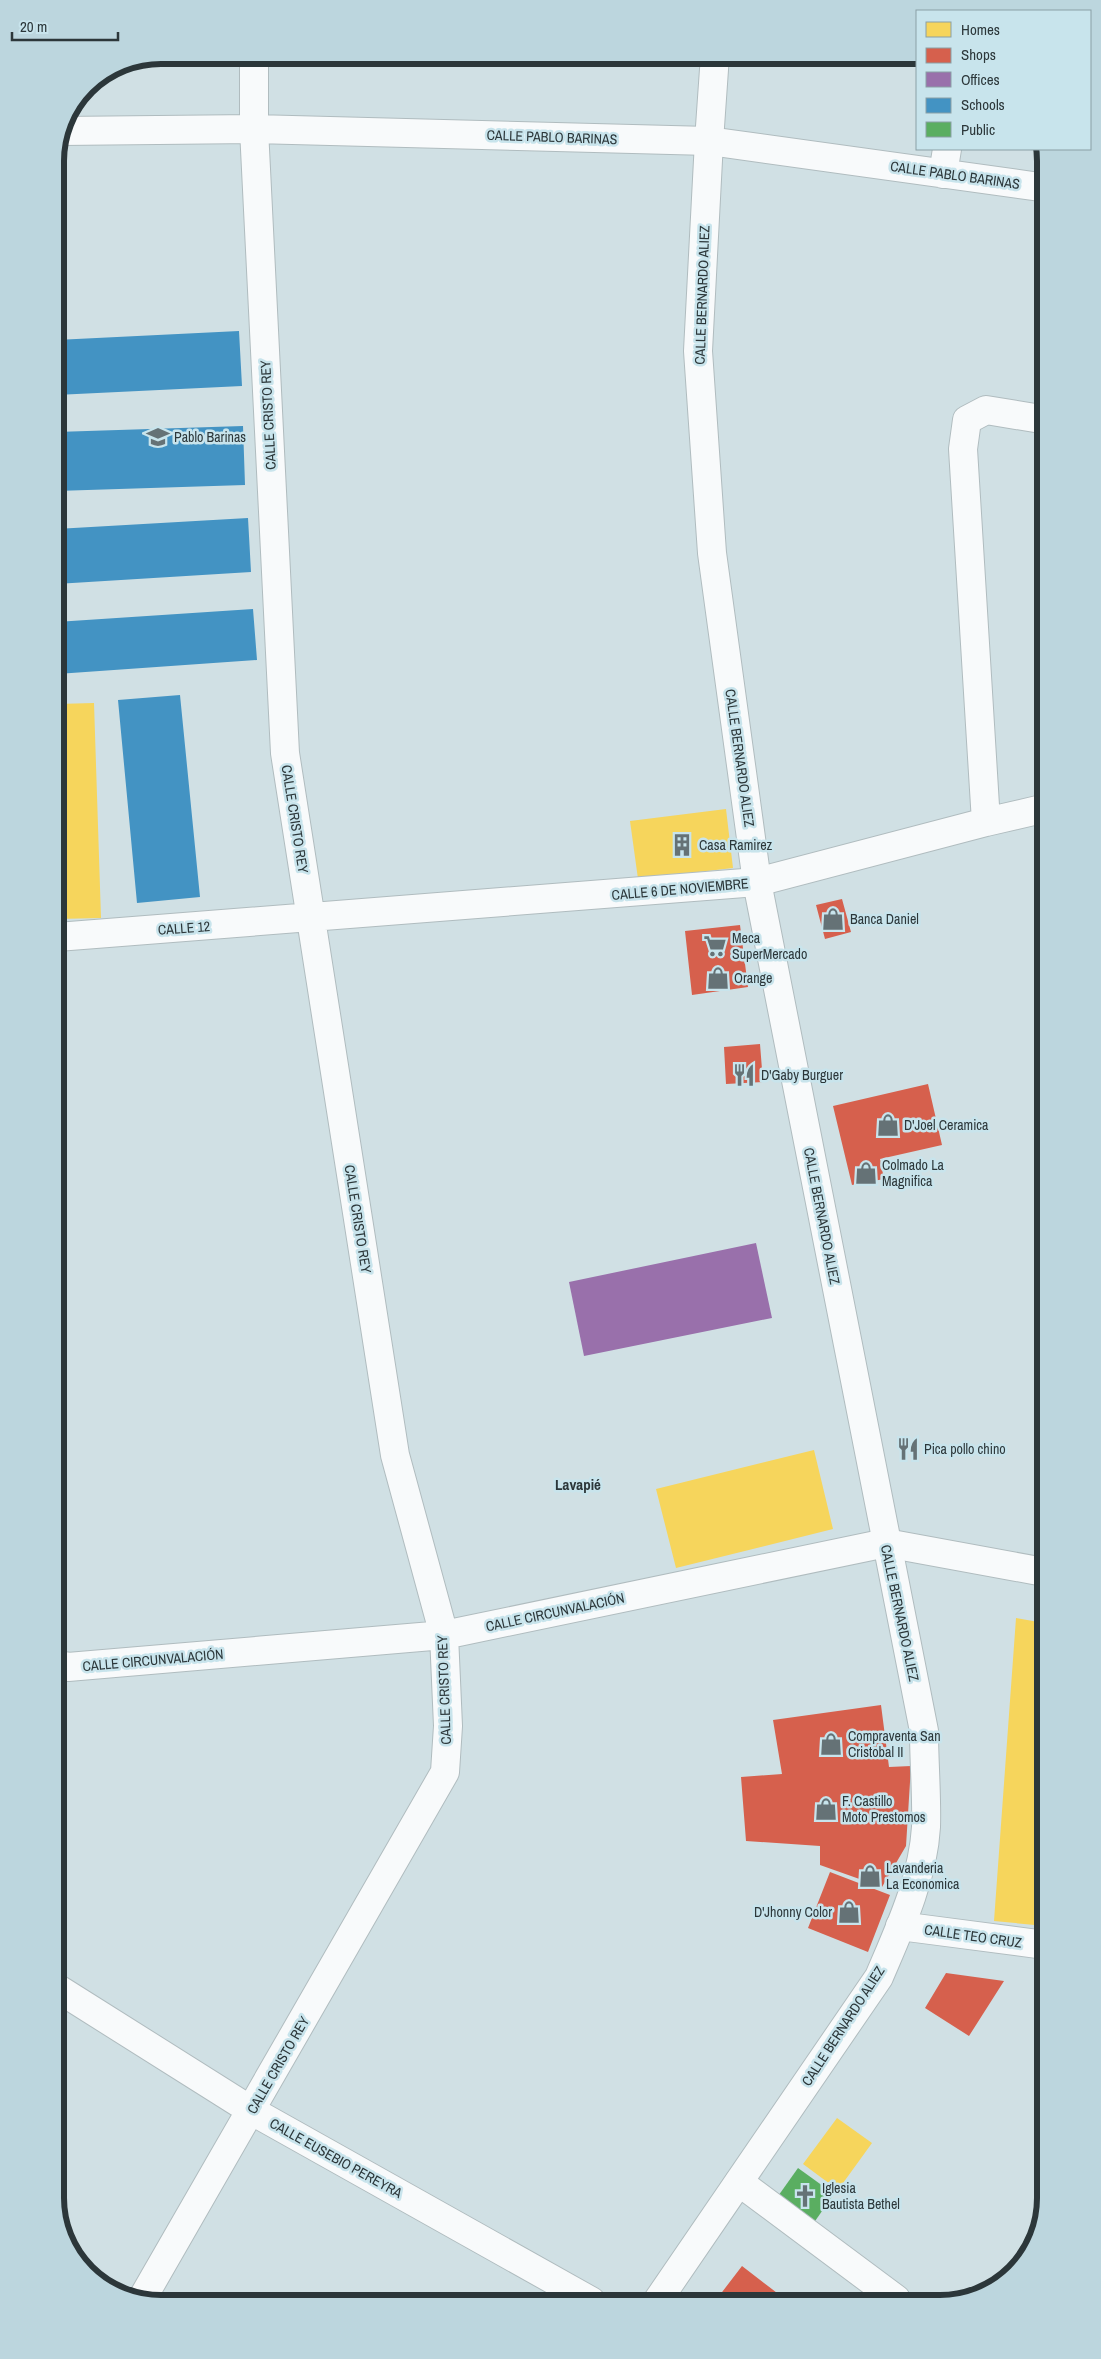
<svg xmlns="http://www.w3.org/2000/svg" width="1101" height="2359" font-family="'Archivo Narrow',sans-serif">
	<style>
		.homes { fill: #f6d55c }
		.shops { fill: #d6604d }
		.offices { fill: #9970ab }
		.schools { fill: #4393c3 }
		.public { fill: #5aae61 }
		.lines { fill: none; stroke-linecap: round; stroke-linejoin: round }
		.street-casing { stroke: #b0bcbf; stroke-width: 30 }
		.secondary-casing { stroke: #b0bcbf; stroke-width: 30 }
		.street { stroke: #f8fafb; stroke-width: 28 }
		.secondary { stroke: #f8fafb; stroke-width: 28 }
		.labels { text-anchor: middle; stroke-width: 5; stroke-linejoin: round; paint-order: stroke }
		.street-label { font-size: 14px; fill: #2c373a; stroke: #c8e4ec }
		.poi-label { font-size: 14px; fill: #2c373a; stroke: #c8e4ec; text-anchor: start }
		.neighbourhood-label { font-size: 15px; font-weight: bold; fill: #2c373a; stroke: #c8e4ec }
		.rim { fill: none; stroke: #2c373a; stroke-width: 6 }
	</style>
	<rect width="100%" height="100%" fill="#d0e0e4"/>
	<path class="homes" d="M94,703L101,918L57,919V704Z
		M726,809L733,868L638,879L630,821Z
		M814,1450L833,1529L676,1568L656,1489Z
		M1016,1618L1044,1623L1045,1926L994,1921Z
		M837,2118L872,2143L838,2190L803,2164Z"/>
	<path class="shops" d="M842,899L851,932L825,939L816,905Z
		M740,925L748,987L692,995L685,931Z
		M760,1044L763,1082L726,1084L724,1047Z
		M928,1084L942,1145L880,1159L884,1179L852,1185L833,1106Z
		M881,1705L889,1767L911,1766L906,1846L882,1887L820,1865V1846L746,1841L741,1777L782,1774L773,1720Z
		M830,1872L890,1895L868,1952L808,1928Z
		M946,1973L1004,1981L969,2036L925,2008Z
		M742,2266L781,2296L778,2300H716Z"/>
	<path class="offices" d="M756,1243L772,1318L584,1356L569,1282Z"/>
	<path class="schools" d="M239,331L242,386L56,395V340Z
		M243,426L245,485L56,491V432Z
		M248,518L251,572L56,584V529Z
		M253,609L257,660L57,674L56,622Z
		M180,695L200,897L137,903L118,700Z"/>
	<path class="public" d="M798,2168L834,2194L813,2224L776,2199Z"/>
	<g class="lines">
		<defs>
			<path id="street" d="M61,131L254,129L709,141L1040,187
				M943,174L947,149
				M986,822L963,449L967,420L986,410L1041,419
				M57,937L757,882L986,822L1042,809
				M59,1665L68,1667L444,1635L886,1543L1044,1572
				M900,1926L1045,1945
				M60,1990L252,2111L591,2301
				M739,2182L896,2299
				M142,2299L445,1772L448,1726L444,1635L395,1455L285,753L254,129V55"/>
			<path id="secondary" d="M658,2300L879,1977C899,1930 923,1879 926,1827C927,1796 924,1763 924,1731L757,882L712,553L698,351L709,141L715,55"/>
		</defs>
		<use href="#street" class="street-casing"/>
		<use href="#secondary" class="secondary-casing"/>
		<use href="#street" class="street"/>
		<use href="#secondary" class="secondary"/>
	</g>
	<defs>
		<symbol id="school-bare" viewBox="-9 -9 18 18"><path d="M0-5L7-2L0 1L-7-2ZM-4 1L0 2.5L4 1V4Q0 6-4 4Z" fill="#657276" stroke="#c8e4ec" stroke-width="2.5" paint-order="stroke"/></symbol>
		<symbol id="building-bare" viewBox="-9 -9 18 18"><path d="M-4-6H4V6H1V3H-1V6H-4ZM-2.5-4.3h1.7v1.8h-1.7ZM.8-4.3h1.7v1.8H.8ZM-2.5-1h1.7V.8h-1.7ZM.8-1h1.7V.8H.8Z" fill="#657276" stroke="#c8e4ec" stroke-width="2.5" paint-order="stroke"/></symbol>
		<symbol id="shop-bare" viewBox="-9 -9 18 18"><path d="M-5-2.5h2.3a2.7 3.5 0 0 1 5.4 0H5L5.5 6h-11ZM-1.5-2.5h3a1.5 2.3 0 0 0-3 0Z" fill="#657276" stroke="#c8e4ec" stroke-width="2.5" paint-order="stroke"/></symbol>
		<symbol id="supermarket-bare" viewBox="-9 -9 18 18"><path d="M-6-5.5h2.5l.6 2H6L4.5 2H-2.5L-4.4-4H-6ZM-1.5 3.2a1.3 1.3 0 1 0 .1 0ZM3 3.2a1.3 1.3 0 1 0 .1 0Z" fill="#657276" stroke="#c8e4ec" stroke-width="2.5" paint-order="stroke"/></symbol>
		<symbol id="restaurant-bare" viewBox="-9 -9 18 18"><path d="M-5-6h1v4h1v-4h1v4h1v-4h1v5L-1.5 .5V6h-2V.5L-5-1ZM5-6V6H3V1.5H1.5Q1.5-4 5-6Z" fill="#657276" stroke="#c8e4ec" stroke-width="2.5" paint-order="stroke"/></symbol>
		<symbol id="church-bare" viewBox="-9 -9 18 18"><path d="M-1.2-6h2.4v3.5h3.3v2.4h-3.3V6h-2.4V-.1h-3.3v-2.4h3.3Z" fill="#657276" stroke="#c8e4ec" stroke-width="2.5" paint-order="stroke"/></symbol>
	</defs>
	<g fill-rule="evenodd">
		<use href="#school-bare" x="142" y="421" width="32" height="32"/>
		<use href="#building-bare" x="666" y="829" width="32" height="32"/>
		<use href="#shop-bare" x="817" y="903" width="32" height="32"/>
		<use href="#supermarket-bare" x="699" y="930" width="32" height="32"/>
		<use href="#shop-bare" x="702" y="962" width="32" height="32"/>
		<use href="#restaurant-bare" x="728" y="1059" width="32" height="32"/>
		<use href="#shop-bare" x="872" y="1109" width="32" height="32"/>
		<use href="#shop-bare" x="850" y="1157" width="32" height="32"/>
		<use href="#restaurant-bare" x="892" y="1433" width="32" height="32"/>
		<use href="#shop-bare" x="815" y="1728" width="32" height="32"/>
		<use href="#shop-bare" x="810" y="1793" width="32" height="32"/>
		<use href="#shop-bare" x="854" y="1860" width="32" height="32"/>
		<use href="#shop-bare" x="833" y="1896" width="32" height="32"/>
		<use href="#church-bare" x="789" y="2180" width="32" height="32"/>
	</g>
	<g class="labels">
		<g class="street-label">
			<text transform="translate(552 137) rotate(2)" y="5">CALLE PABLO BARINAS</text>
			<text transform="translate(955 175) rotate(8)" y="5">CALLE PABLO BARINAS</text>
			<text transform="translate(702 295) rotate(-88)" y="5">CALLE BERNARDO ALIEZ</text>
			<text transform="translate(268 415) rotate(-93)" y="5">CALLE CRISTO REY</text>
			<text transform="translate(740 758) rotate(82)" y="5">CALLE BERNARDO ALIEZ</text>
			<text transform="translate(295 819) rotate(81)" y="5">CALLE CRISTO REY</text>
			<text transform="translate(680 889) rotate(-5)" y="5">CALLE 6 DE NOVIEMBRE</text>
			<text transform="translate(184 928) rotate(-4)" y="5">CALLE 12</text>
			<text transform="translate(822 1216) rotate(79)" y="5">CALLE BERNARDO ALIEZ</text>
			<text transform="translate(358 1219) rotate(81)" y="5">CALLE CRISTO REY</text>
			<text transform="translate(555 1612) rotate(-12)" y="5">CALLE CIRCUNVALACIÓN</text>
			<text transform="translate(900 1613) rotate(78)" y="5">CALLE BERNARDO ALIEZ</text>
			<text transform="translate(153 1660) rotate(-5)" y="5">CALLE CIRCUNVALACIÓN</text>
			<text transform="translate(444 1690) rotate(-92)" y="5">CALLE CRISTO REY</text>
			<text transform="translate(973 1936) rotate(8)" y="5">CALLE TEO CRUZ</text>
			<text transform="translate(843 2026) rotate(-57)" y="5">CALLE BERNARDO ALIEZ</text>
			<text transform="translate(278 2065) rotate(-60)" y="5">CALLE CRISTO REY</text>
			<text transform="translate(336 2158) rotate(29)" y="5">CALLE EUSEBIO PEREYRA</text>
		</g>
		<g class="poi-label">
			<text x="174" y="442">Pablo Barinas</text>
			<text x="699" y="850">Casa Ramirez</text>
			<text x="850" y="924">Banca Daniel</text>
			<text x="732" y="943">Meca<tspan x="732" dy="16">SuperMercado</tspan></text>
			<text x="734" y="983">Orange</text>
			<text x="761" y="1080">D'Gaby Burguer</text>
			<text x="904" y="1130">D'Joel Ceramica</text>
			<text x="882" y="1170">Colmado La<tspan x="882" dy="16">Magnifica</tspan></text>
			<text x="924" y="1454">Pica pollo chino</text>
			<text x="848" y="1741">Compraventa San<tspan x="848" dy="16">Cristobal II</tspan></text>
			<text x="842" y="1806">F. Castillo<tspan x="842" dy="16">Moto Prestomos</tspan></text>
			<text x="886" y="1873">Lavanderia<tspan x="886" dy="16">La Economica</tspan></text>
			<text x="832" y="1917" text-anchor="end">D'Jhonny Color</text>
			<text x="822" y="2193">Iglesia<tspan x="822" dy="16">Bautista Bethel</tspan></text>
		</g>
		<g class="neighbourhood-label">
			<text x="578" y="1490">Lavapié</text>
		</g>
	</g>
	<path d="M0 0H1101V2359H0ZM161 64H940A97 97 0 0 1 1037 161V2198A97 97 0 0 1 940 2295H161A97 97 0 0 1 64 2198V161A97 97 0 0 1 161 64Z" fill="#bcd6de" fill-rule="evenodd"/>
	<path class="rim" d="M161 64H940A97 97 0 0 1 1037 161V2198A97 97 0 0 1 940 2295H161A97 97 0 0 1 64 2198V161A97 97 0 0 1 161 64Z"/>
	<rect x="916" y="10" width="175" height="140" fill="#c8e4ec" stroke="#8a9fa5"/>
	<rect x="926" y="22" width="25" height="15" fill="#f6d55c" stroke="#8a9fa5"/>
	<text x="961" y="35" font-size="15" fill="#2c373a">Homes</text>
	<rect x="926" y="48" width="25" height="15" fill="#d6604d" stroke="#8a9fa5"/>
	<text x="961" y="60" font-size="15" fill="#2c373a">Shops</text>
	<rect x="926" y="72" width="25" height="15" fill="#9970ab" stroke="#8a9fa5"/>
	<text x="961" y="85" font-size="15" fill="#2c373a">Offices</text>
	<rect x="926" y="98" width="25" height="15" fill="#4393c3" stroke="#8a9fa5"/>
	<text x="961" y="110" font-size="15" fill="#2c373a">Schools</text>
	<rect x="926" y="122" width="25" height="15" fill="#5aae61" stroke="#8a9fa5"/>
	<text x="961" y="135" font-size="15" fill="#2c373a">Public</text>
	<path d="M12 32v8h106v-8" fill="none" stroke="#2c373a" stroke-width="2.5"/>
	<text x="20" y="32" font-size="15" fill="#2c373a" stroke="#c8e4ec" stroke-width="4" paint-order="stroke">20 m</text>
</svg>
